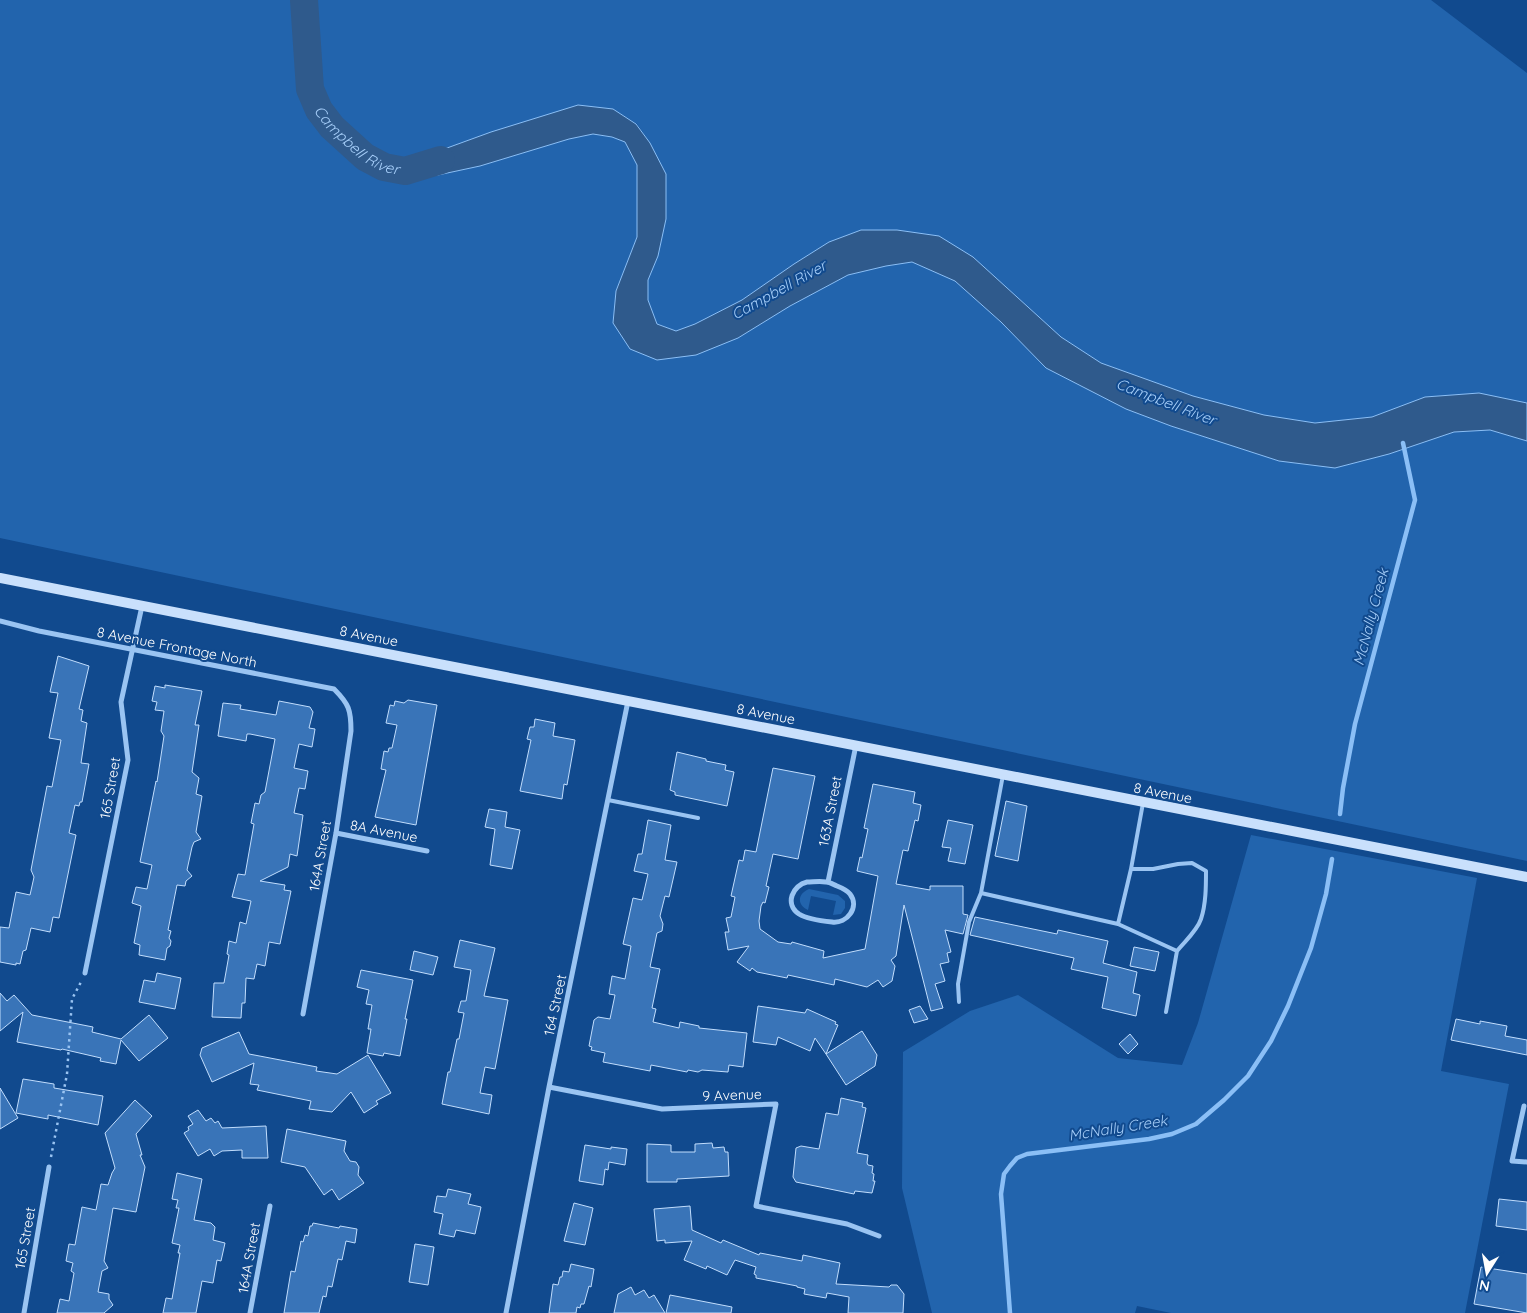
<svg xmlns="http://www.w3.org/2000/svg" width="1527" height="1313" font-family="Quicksand,sans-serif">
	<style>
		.green { fill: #2264ad }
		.water { fill: #2f5a8c; stroke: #8bbff6 }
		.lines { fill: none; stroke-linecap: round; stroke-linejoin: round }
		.stream { stroke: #8bbff6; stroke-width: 4.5 }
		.river { stroke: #2f5a8c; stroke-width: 28 }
		.building { fill: #3974b8; stroke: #c1ddfd }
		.path { stroke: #9ac4f2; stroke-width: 2.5; stroke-dasharray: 2.5 4; stroke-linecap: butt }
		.service { stroke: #9ac4f2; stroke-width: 4 }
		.minor { stroke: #9ac4f2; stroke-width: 5 }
		.secondary { stroke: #c9e0fc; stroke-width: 10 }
		.labels { text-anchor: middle; stroke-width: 4; stroke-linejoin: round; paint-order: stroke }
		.street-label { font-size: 14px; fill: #fff; stroke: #114a8e }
		.water-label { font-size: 15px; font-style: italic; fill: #a6cef9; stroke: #114a8e }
	</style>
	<rect width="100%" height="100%" fill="#114a8e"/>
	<path class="green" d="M0,0H1431L1527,73V403L1479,393L1425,397L1372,417L1315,423L1264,415L1193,396L1101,363L1061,337L973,257L861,230L829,242L794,264L742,300L695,324L676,331L657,324L648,300V280L658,256L650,143L637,124L613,109L578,106L491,132L447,148L419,155L406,170L438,175L480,166L569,139L593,134L612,137L625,142L637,165V237L616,291L613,323L738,338L790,306L848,275L886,266L912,262L955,281L1001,322L1046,368L1126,409L1171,426L1279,461L1335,468L1389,454L1454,432L1490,430L1527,441V861L0,538Z
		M1251,835L1477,878L1441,1071L1509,1084L1465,1313H1171L1137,1306L1135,1313H932L902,1188L903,1052L970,1011L1018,995L1118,1058L1182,1065L1198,1023Z
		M809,889L838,895L845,901V908L841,914L833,915L836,901L811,896L808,910C797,905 797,894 809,889Z"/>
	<path class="water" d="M578,105L613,109L636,124L650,143L666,174V219L658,256L648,280V300L657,324L676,331L695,324L742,300L794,264L829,242L861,230H897L939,236L973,257L1061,337L1101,363L1193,396L1264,415L1315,423L1372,417L1425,397L1479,393L1527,403V441L1490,430L1454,432L1389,454L1335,468L1279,461L1171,426L1126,409L1046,368L1001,322L955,281L912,262L886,266L848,275L790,306L738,338L696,355L657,360L630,349L613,323L616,291L637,237V165L625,142L612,137L593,134L569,139L480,166L438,175L405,171L419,155L447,148L491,132Z"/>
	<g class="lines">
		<path class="stream" d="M1340,814L1343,788L1355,724L1415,500L1403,443
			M1010,1313L1001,1194L1004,1174L1010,1166L1017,1158L1027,1154L1149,1139L1172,1134L1196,1124L1224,1100L1248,1076L1271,1041L1288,1006L1311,948L1326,894L1332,859"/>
		<path class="river" id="s1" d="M304,0L310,89L319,110L332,127L365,157L384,167L405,171L441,160"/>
	</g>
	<path class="building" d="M58,656L89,666L79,709L83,710L81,721L87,723L81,763L89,764L82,802H80L79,806L75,805L69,833L76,835L59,918L53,917L50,932L31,928L26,950L23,951L20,964L16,963V965L0,962V927L9,928L16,892L30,895L34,877L31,870L47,786L52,787L61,740L49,738L58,693L50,692Z
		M165,685L202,691L195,725H199L192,772L199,778L196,794L202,796L196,832L201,839L194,842L192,847L187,870L192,876L186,881L185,886L177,885L168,930L171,931L169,938L171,941L170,946L167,948L165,960L139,955L140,945L134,943L141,906L132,903L136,887L147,889L152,865L140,862L156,781L157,782L164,736L161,731L164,711L155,710L157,702L152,701L155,686L165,688Z
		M408,700L437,705L416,825L375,817L386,770L381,769L384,751L388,752L389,748H392L397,725L386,723L390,705L394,706L395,701L404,703Z
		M279,701L310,707L313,712L309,728L315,729L312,747L299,744L294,768L308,771L305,789L299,788L294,813L303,815L297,856L290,854L288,867L260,881L285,885L284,890L291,891L280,944L269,942L265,966L257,964L254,979L246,978L245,1003H242L241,1018L212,1017L214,983H224L229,955L227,954L229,941L236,943L240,922L246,924L251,901L232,897L238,874L245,875L254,824L251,823L255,803L259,804L261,795L265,792L275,739L250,734H247L246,741L218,736L223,703L241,705L240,709L276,715Z
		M535,719L555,723L553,736L575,740L567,785L564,784L562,799L520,791L531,740L527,739L530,727H534Z
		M677,752L706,759V761L726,765L725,770L734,772L727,806L675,795V792L670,790Z
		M773,768L815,776L798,859L773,854L766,886L769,887L765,903L763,902L761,906L759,921L760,929L778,942L791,944L792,942L824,951L823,958L865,949L878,876L857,871L860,857L862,858L868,829L864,828L873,784L915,792L913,803L921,805L918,821L915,820L908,851L903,850L896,884L930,890V886H963V914L968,915L963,934L945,930L951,952L947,953L949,962L940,964L945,981L935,984L943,1008L931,1011L904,905L896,956L891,960L895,966L892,981L883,987L878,980L867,987L835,979L834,985L788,975L787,978L757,972L752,968L750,971L737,962L749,946L728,950L725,932H729L726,918L731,917L735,897L731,896L739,860L743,861L745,850L756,852Z
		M1006,801L1027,806L1018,861L995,856Z
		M489,809L507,812L505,827L520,830L512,869L490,865L495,829L485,827Z
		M648,820L671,825L665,860L677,862L669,897L665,896L660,916L663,924L662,931L657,933L650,967L660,969L652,1008L656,1009L653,1022L679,1028L680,1022L699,1026V1028L747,1033L743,1067L729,1065L728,1072L702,1070L698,1072L688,1070L687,1072L651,1065L650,1071L603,1062L605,1053L591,1050L592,1047L589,1046L594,1020L598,1017L610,1019L615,995L609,994L612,976L625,979L631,946L623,944L633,898L642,900L648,874L634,871L638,854H642Z
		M948,820L973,825L965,864L948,861L951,848L942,847Z
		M975,917L1057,934L1058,930L1108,941L1103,963L1137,972L1133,993L1140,995L1136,1016L1102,1008L1108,977L1071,969L1074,958L970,935Z
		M460,940L495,948L484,996L508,1000L495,1069L485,1067L480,1093L492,1095L489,1114L442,1104L448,1072H450L457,1039H459L464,1013L458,1012L461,1001H466L471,970L454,967Z
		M1134,947L1159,952L1155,971L1130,966Z
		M414,951L438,957L433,975L410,970Z
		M361,970L413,980L405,1019H407L400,1056L384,1053L383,1056L367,1053L371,1029H368L372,1005L366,1004L369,990L357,987Z
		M157,973L181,978L175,1009L139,1002L144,980L155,982Z
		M0,993L7,1001L14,995L32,1015L93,1027L92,1032L121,1039L149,1015L168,1038L139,1061L121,1040L116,1064L100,1061L101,1058L62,1049L61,1050L17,1042L23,1012L0,1031Z
		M758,1006L805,1013L807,1009L836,1022L835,1024L838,1025L826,1054L815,1038L810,1051L778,1037L776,1045L753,1042Z
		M920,1006L928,1019L914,1023L909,1010Z
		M1456,1019L1480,1024V1021L1507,1026L1505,1036L1527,1040V1055L1451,1040Z
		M862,1031L877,1055L875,1066L846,1085L826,1054Z
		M239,1032L249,1054L317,1067L316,1071L337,1074L368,1055L391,1093L376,1101L378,1104L364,1113L351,1092L332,1112L309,1109L311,1101L257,1090L259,1085L250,1084L254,1063L212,1082L200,1055L202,1048Z
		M1130,1034L1138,1044L1128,1054L1119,1044Z
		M23,1079L54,1084V1088L103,1096L98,1125L48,1115V1119L16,1113Z
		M0,1088L18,1118L0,1129Z
		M841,1098L863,1103L862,1107L866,1108L857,1153L868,1155L867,1163L868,1165L873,1166L872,1173L874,1174L873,1181H875L872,1193L855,1191L854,1194L796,1182L793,1177L796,1148L801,1146L819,1149L826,1113L838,1115Z
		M135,1100L152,1116L136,1134L142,1155H140L145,1167L136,1212L113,1208L104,1261L108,1268L102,1271L98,1292L109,1294V1299L113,1305L104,1313H57L60,1299L69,1301L74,1273L71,1271L73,1263L66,1261L69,1244L75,1245L82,1207L96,1210L101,1184L108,1185L112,1173L115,1168L105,1133Z
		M198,1110L206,1121L211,1118L215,1123L218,1121L222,1128L266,1126L268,1158H242V1150L222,1151L214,1156L210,1149L198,1156L184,1133L189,1130L188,1127L193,1124L188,1116Z
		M287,1129L346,1141L344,1151L350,1161L356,1162L359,1167L358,1175L364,1183L339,1200L332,1189L324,1195L305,1167L281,1162Z
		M712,1143L713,1148L724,1147L725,1152H728L729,1176L677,1179V1182H647V1144L671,1145V1152H695V1144Z
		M585,1145L611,1149V1147L627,1149L625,1165L609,1162L608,1170L605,1169L603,1185L579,1181Z
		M177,1173L202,1179L194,1220L211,1223L215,1227L213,1240L225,1243L221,1261L217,1260L213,1283L202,1281L196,1313H163L166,1298L172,1299L180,1253H178L180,1245L172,1243L179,1208H176L178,1200L172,1199Z
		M448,1189L471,1194L468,1204L481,1207L475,1234L456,1230L454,1237L439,1234L443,1214L434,1212L437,1196L446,1197Z
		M1499,1199L1527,1202V1230L1496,1226Z
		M574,1203L593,1208L585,1245L564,1241Z
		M690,1206L692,1230L721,1243L723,1240L759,1255L760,1253L802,1261L803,1255L840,1263L836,1284L889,1287L891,1285H897L904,1294L903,1313H848L849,1297L827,1293L826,1298L804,1294L805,1289L797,1287V1286L756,1278V1275L754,1274L756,1267L735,1260L727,1275L707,1266L706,1269L684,1260L692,1241L665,1243V1240L657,1241L654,1209Z
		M313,1223L339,1228L340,1226L357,1229L355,1243L346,1241L342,1260L338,1259L332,1287L328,1286L326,1297L323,1296L319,1313H284L291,1271L295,1272L301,1241L303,1242L305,1235L308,1236L310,1226H312Z
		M415,1244L434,1247L428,1285L409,1282Z
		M571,1264L594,1269L591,1287L589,1286L584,1304H581L580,1308L577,1307L576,1313H549L553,1284L558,1285L560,1277H562L563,1271L569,1272Z
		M1481,1267L1527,1274V1313L1474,1304Z
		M631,1287L635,1295L644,1290L649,1298L654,1295L665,1313H614L618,1294Z
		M670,1295L732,1307L731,1313H666Z"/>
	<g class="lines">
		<path class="path" d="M51,1157L67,1074L72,999L81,982"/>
		<path class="service" d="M608,800L698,818
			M1131,869L1143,803
			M981,893L1118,924L1177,951L1166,1012
			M1118,924L1131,869H1153L1178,864L1192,863L1206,871C1206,886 1206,904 1201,919C1197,931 1185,941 1177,951
			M959,1002L958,984L969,922L981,893L1003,775"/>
		<path class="minor" d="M0,621L39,631L334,689C349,704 351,710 351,731L336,833L303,1014
			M336,833L427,851
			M807,882C813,882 820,881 826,882C830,882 834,885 837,886C842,888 847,890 850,894C860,907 847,924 832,922C822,921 807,919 799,914C784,904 793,885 807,882Z
			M828,882L856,745
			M85,973L128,760L121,702L142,606
			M549,1087L662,1109L776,1104L756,1206L847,1224L879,1236
			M1524,1106L1512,1161L1527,1162
			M24,1313L49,1167
			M250,1313L270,1206
			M506,1313L549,1087L628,701"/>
		<path class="secondary" d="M0,578L1527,877"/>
	</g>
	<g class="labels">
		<g class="street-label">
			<text transform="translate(369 636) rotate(11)" y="5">8 Avenue</text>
			<text transform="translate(177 647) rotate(11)" y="5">8 Avenue Frontage North</text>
			<text transform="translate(766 714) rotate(11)" y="5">8 Avenue</text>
			<text transform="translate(110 788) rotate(-80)" y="5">165 Street</text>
			<text transform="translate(1163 793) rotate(11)" y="5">8 Avenue</text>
			<text transform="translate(830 811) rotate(-79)" y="5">163A Street</text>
			<text transform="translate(384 831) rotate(11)" y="5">8A Avenue</text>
			<text transform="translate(320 856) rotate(-80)" y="5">164A Street</text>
			<text transform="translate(555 1005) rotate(-78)" y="5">164 Street</text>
			<text transform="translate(732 1095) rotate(-2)" y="5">9 Avenue</text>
			<text transform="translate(25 1238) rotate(-80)" y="5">165 Street</text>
			<text transform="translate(249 1258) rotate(-80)" y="5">164A Street</text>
		</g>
		<g class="water-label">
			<text dy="5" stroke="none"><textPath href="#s1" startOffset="162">Campbell River</textPath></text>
			<text transform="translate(779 290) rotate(-29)" y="5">Campbell River</text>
			<text transform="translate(1166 402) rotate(21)" y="5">Campbell River</text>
			<text transform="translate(1371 617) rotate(-75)" y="5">McNally Creek</text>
			<text transform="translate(1118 1128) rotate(-9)" y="5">McNally Creek</text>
		</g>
	</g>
	<g transform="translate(1487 1273) rotate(191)" stroke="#114a8e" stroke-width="4" paint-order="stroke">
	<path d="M0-4L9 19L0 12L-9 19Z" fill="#ffffff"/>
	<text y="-8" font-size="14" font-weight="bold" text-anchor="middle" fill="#ffffff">N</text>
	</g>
</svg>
